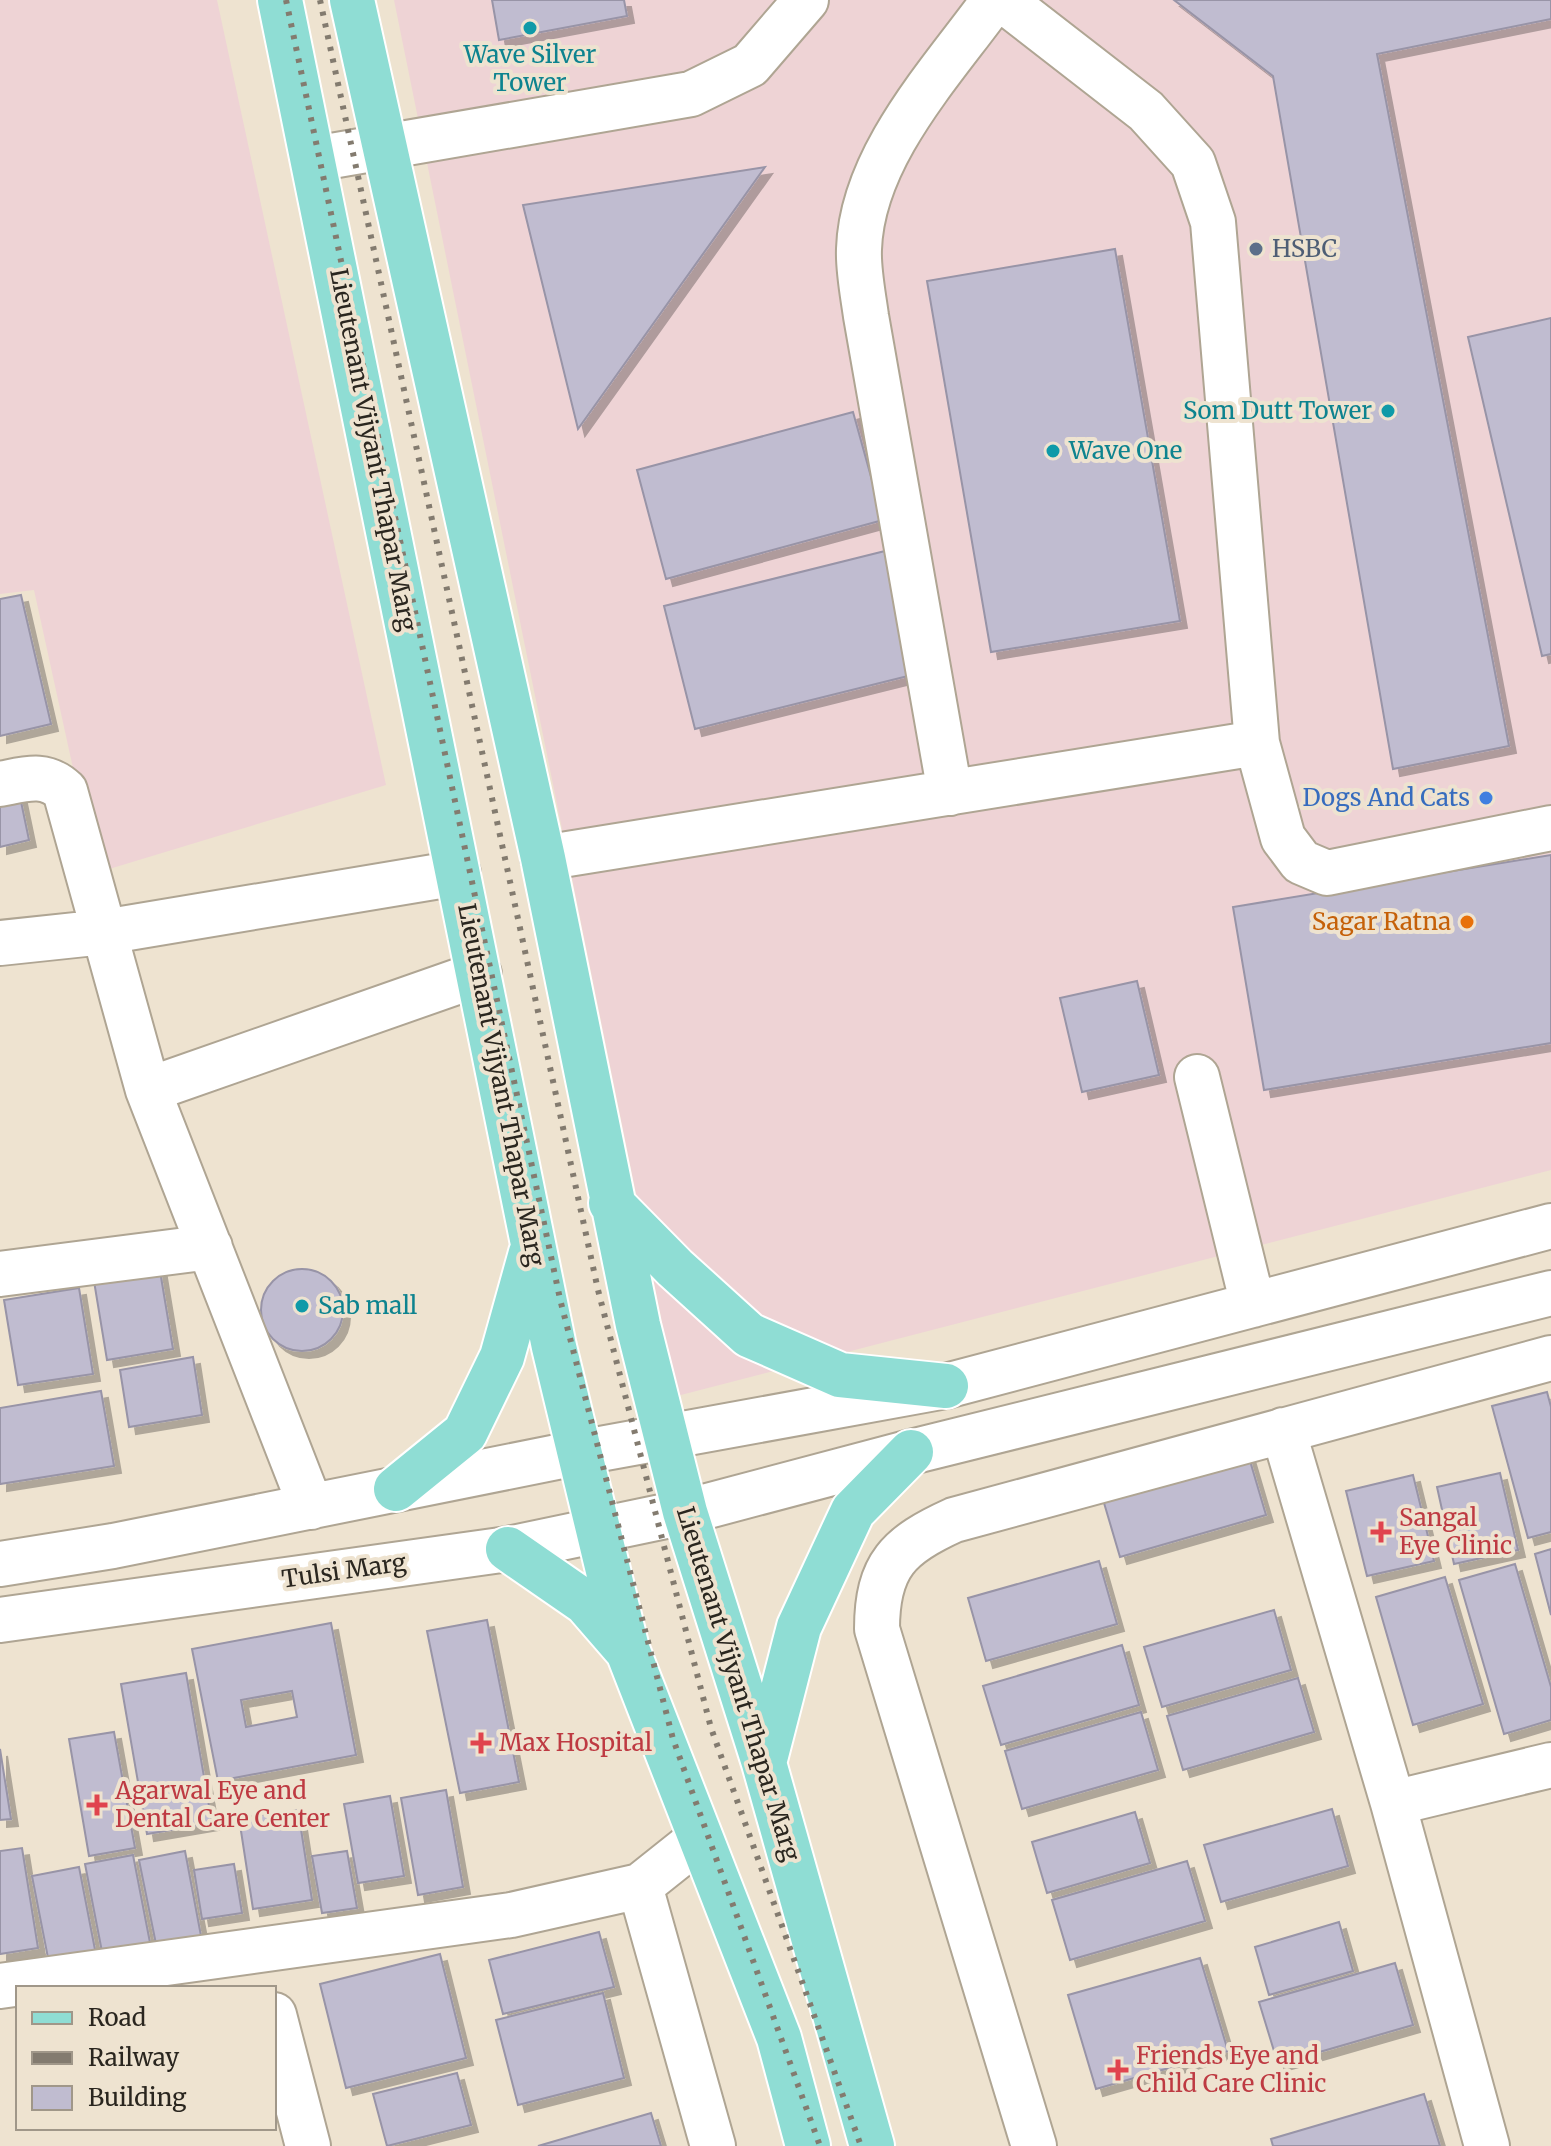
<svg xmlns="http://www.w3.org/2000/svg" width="1551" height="2146" font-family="Merriweather,serif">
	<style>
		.commercial { fill: #eed3d5 }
		.building { fill: #c0bcd0; stroke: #9894a7; stroke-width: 2; fill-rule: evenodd; filter: url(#shadow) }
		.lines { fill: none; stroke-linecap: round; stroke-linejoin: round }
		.minor-casing { stroke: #afa593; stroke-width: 48 }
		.major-casing { stroke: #fff; stroke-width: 48 }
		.minor { stroke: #fff; stroke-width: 44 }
		.major { stroke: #8fddd4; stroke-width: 44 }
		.rail { stroke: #837b6f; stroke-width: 6; stroke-dasharray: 4 8; stroke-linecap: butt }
		.culture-dot { fill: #0f9aa8; stroke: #eee3d0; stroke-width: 3 }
		.service-dot { fill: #5c6f8a; stroke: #eee3d0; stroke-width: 3 }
		.shop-dot { fill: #3f7fe0; stroke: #eee3d0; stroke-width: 3 }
		.food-dot { fill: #e8710a; stroke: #eee3d0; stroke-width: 3 }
		.health-dot { fill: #e0444e; stroke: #eee3d0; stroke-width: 3 }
		.labels { text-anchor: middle; stroke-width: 8; stroke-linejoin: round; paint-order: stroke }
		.culture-label { font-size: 24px; fill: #0d838f; stroke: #eee3d0; text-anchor: start }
		.service-label { font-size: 24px; fill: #4e5e75; stroke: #eee3d0; text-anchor: start }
		.street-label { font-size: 24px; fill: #2a261f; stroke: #eee3d0 }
		.shop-label { font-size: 24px; fill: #366cbe; stroke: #eee3d0; text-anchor: end }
		.food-label { font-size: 24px; fill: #c56008; stroke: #eee3d0; text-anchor: end }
		.health-label { font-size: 24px; fill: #be3a42; stroke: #eee3d0; text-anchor: start }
	</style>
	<defs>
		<filter id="shadow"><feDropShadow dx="7" dy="7" stdDeviation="0" flood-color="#0004"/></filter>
	</defs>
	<rect width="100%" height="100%" fill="#eee3d0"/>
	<path class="commercial" d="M0,0H217L386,785L96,873L34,590L0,594Z
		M394,0H1551V1170L677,1396Z"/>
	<path class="building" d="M492,0H624L627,16L499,40Z
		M1174,0H1551V19L1377,54L1509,746L1393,769L1273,76Z
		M765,167L578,429L523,205Z
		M1115,249L1180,621L991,652L927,281Z
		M1551,318V654L1542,656L1468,337Z
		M853,412L883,520L666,579L637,470Z
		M885,551L916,674L695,729L664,606Z
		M21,595L51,724L0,736V599Z
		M19,792L29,840L0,847V796Z
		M1551,855V1043L1264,1090L1233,907Z
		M1137,981L1159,1075L1082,1092L1060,998Z
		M159,1265L173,1349L107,1360L93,1275Z
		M261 1310a41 41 0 1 1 82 0a41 41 0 1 1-82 0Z
		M79,1288L93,1374L18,1385L4,1300Z
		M193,1357L202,1415L129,1427L120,1370Z
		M101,1391L114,1466L0,1484V1408Z
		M1547,1392L1551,1407V1532L1528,1538L1492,1406Z
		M1245,1444L1266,1515L1120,1557L1099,1486Z
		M1500,1473L1518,1550L1454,1564L1437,1487Z
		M1413,1475L1434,1561L1367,1576L1346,1491Z
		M1551,1549V1615L1535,1554Z
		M1099,1561L1117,1624L986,1661L968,1598Z
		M1515,1564L1551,1687V1720L1504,1734L1459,1580Z
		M1445,1577L1483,1704L1413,1725L1376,1597Z
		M1274,1610L1291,1670L1162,1707L1144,1647Z
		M487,1620L519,1782L460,1793L427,1631Z
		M331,1623L356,1755L218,1781L192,1649ZM292,1691L297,1717L246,1727L241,1700Z
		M1122,1645L1139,1705L1001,1745L983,1686Z
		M186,1673L212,1823L147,1834L121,1684Z
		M1298,1678L1314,1732L1183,1770L1167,1716Z
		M1141,1712L1158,1770L1022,1809L1005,1751Z
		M114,1732L135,1848L89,1856L69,1739Z
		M0,1749L11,1819L0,1820Z
		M446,1790L463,1887L418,1895L401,1798Z
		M390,1796L404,1876L358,1883L344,1804Z
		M1332,1809L1348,1866L1221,1902L1204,1845Z
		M298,1810L312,1900L253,1909L239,1818Z
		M1135,1812L1150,1863L1047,1893L1032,1842Z
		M22,1848L38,1948L0,1954V1851Z
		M185,1851L201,1936L156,1944L139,1860Z
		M347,1851L357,1908L322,1913L312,1856Z
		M133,1855L152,1953L104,1962L85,1864Z
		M1187,1861L1205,1921L1070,1960L1052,1900Z
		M234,1864L242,1913L202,1919L194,1870Z
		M79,1867L96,1955L49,1963L32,1876Z
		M1339,1922L1353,1971L1269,1995L1255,1947Z
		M599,1932L614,1987L503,2014L489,1960Z
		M440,1954L466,2058L346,2088L320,1984Z
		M1200,1958L1228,2051L1096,2089L1068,1995Z
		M1395,1963L1413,2025L1278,2064L1259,2002Z
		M603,1993L624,2078L518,2105L496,2020Z
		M457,2073L471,2125L387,2146L373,2094Z
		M1424,2094L1440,2146H1273L1271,2139Z
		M651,2113L661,2146H538Z"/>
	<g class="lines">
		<defs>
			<path id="minor" d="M314,159L691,94L750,65L806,0
				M1257,743L1283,838L1301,862L1327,873L1551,828
				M0,784C26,779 45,772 65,791L148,1090L311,1507
				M950,793L866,316C863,294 858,270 859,249C862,156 942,72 994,0
				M543,858L1257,743L1213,222L1193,163L1146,111L1003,0
				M0,943L104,932L458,873
				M1197,1077L1253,1305
				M148,1090L479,974
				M0,1274L210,1247
				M1283,1430L1393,1803L1487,2146
				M0,1564L113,1546L567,1455L946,1386L1551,1226
				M0,1620L508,1549L685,1512L911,1452L1551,1293
				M1393,1803L1551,1765
				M699,1839L640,1886L713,2146
				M0,1986L511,1915L640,1886
				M274,2015L308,2146
				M1034,2146L877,1629C877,1565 899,1545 954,1520L1551,1358"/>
			<path id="major" d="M280,0L554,1347L627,1649L779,2038L808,2146
				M352,0L543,858L638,1325L685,1512L764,1763L872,2146
				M611,1203L675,1268L749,1335L840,1375L946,1386
				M396,1489L465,1433L502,1357L531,1253
				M508,1549L586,1603L625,1648
				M764,1763L799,1627L853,1511L911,1452"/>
		</defs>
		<use href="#minor" class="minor-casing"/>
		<use href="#major" class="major-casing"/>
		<use href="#minor" class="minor"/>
		<use href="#major" class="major"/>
		<path class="rail" d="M286,0L560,1299L673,1739L820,2146
			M320,0L598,1290L711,1728L861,2146"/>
	</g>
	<g class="culture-dot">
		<circle cx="530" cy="28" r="8"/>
		<circle cx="1388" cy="411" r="8"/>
		<circle cx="1053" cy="451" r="8"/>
		<circle cx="302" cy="1306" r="8"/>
	</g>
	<circle class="service-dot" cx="1256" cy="249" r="8"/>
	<circle class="shop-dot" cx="1486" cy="798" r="8"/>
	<circle class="food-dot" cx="1467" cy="922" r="8"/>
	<g class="health-dot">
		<path d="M1377 1520h8v8h8v8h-8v8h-8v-8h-8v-8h8z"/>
		<path d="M477 1731h8v8h8v8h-8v8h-8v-8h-8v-8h8z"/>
		<path d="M93 1793h8v8h8v8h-8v8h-8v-8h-8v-8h8z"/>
		<path d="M1114 2058h8v8h8v8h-8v8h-8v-8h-8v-8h8z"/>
	</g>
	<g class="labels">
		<g class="culture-label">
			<text x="530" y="63" text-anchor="middle">Wave Silver<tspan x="530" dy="28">Tower</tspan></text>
			<text x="1372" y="419" text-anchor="end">Som Dutt Tower</text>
			<text x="1069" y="459">Wave One</text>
			<text x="318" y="1314">Sab mall</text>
		</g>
		<g class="service-label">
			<text x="1272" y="257">HSBC</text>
		</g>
		<g class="street-label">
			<text transform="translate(373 450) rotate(79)" y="8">Lieutenant Vijyant Thapar Marg</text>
			<text transform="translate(501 1085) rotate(79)" y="8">Lieutenant Vijyant Thapar Marg</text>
			<text transform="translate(344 1571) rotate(-8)" y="8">Tulsi Marg</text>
			<text transform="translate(738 1684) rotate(73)" y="8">Lieutenant Vijyant Thapar Marg</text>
		</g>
		<g class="shop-label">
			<text x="1470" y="806">Dogs And Cats</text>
		</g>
		<g class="food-label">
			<text x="1451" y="930">Sagar Ratna</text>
		</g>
		<g class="health-label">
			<text x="1399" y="1526">Sangal<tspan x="1399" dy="28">Eye Clinic</tspan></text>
			<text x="499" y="1751">Max Hospital</text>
			<text x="115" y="1799">Agarwal Eye and<tspan x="115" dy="28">Dental Care Center</tspan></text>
			<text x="1136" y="2064">Friends Eye and<tspan x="1136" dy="28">Child Care Clinic</tspan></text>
		</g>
	</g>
	<rect x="16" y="1986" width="260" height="144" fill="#eee3d0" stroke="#a09789" stroke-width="2"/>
	<rect x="32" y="2012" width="40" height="12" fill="#8fddd4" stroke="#a09789" stroke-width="2"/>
	<text x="88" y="2026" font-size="24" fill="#2a261f">Road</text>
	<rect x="32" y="2052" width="40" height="12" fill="#837b6f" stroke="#a09789" stroke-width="2"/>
	<text x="88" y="2066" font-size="24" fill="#2a261f">Railway</text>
	<rect x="32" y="2086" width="40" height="24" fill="#c0bcd0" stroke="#a09789" stroke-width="2"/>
	<text x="88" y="2106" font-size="24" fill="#2a261f">Building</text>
</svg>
